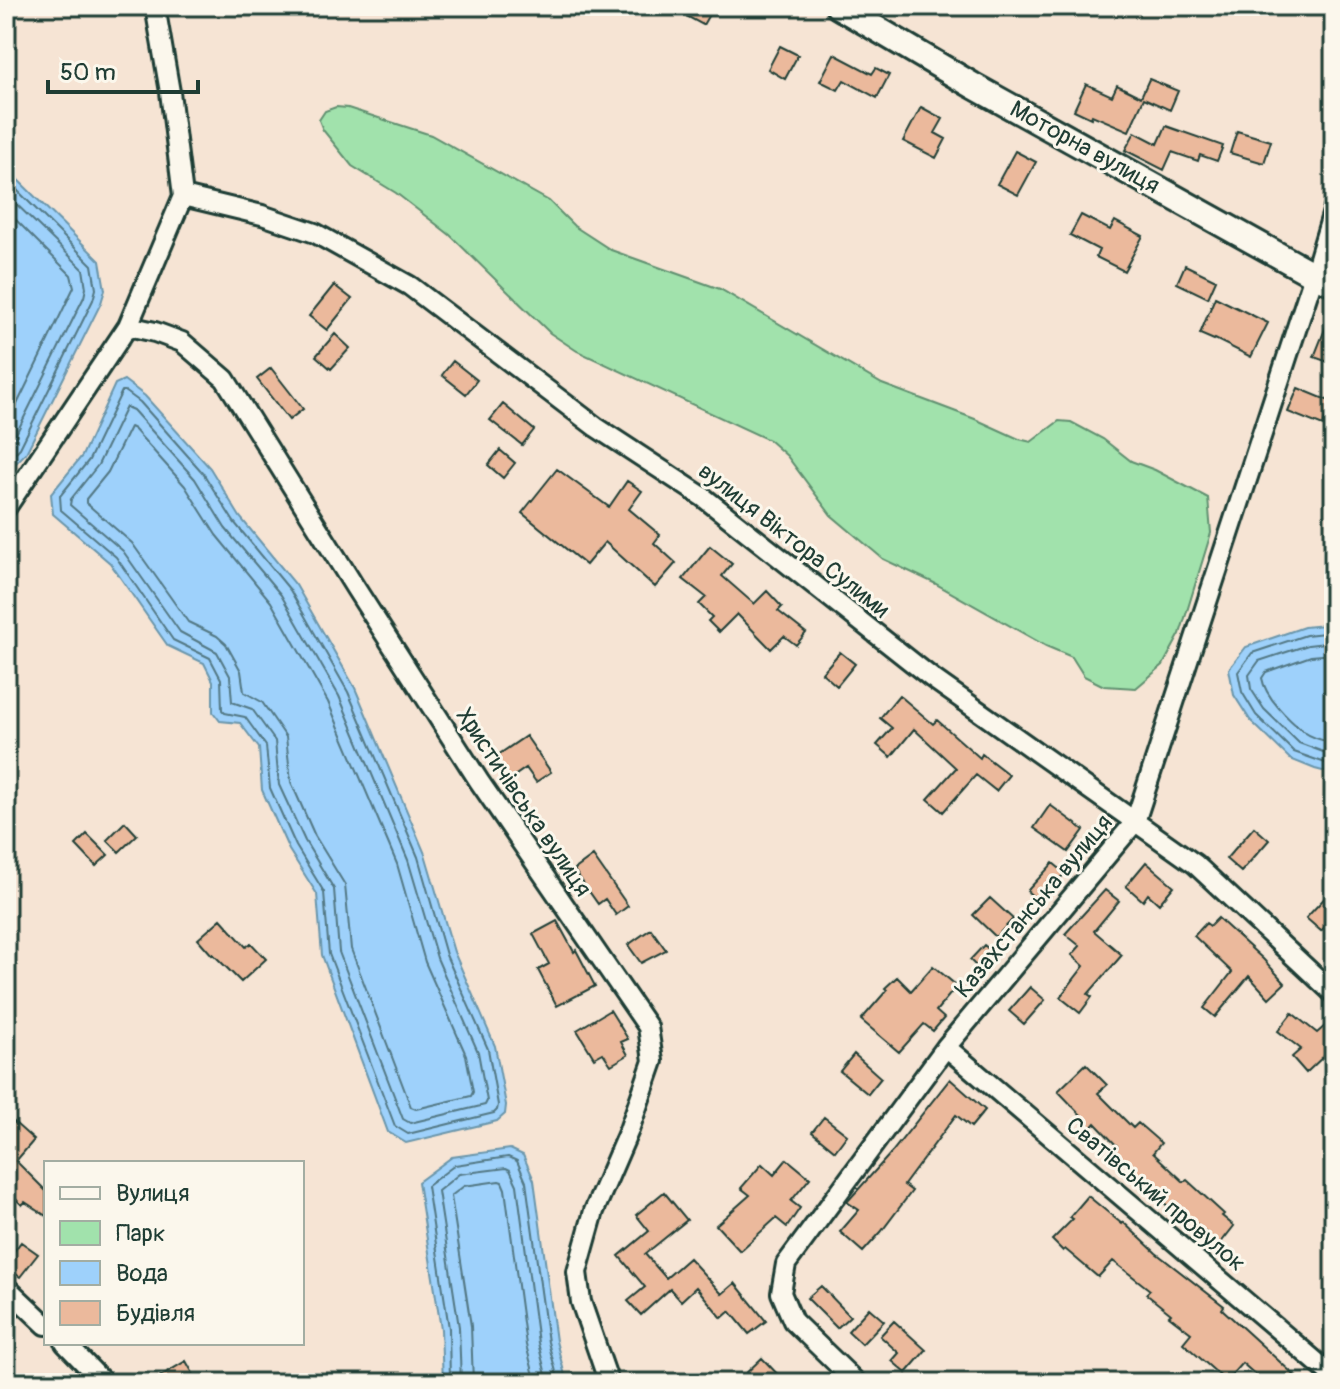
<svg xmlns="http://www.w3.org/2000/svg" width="1340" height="1389" font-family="Pangolin,sans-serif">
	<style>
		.green { fill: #a1e2ac; stroke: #609070; stroke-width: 2 }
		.water { fill: #9ed1fb; stroke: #6b96ab; stroke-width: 2 }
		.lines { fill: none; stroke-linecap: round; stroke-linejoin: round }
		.shore { stroke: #527884; stroke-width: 2 }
		.building { fill: #ebb99c; stroke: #1f3d34; stroke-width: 2 }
		.minor-casing { stroke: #1f3d34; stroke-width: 24 }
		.tertiary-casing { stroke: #1f3d34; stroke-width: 30 }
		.minor { stroke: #fbf7ec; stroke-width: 18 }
		.tertiary { stroke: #fbf7ec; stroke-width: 24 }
		.labels { text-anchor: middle; stroke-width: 6; stroke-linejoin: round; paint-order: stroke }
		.street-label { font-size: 24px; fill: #1f3d34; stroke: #fbf7ec }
	</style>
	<rect width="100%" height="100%" fill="#f6e4d4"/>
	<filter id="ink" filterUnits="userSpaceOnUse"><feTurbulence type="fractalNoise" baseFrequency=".0125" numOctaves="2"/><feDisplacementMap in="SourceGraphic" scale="16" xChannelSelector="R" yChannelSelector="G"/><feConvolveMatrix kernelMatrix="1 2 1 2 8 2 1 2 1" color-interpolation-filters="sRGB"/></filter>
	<g filter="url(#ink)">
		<path class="green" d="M336,107L348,108L431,135L549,201L574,226L611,250L720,289L882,384L975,419L1019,439L1031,442L1059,421L1071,422L1103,439L1131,461L1155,470L1208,498L1211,533L1180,634L1163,665L1136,688L1104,686L1084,676L1072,657L1046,646L934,583L883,559L831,515L787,456L769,440L577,351L550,333L450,235L396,193L352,166L323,130L319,120L325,111Z"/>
		<path class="water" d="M6,168L100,261L105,290L101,303L26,453L16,463L6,462Z
			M124,380L145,396L210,468L240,517L296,585L355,688L425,854L454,952L495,1046L506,1105L505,1114L497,1121L406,1143L388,1132L322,955L317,894L289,850L262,790L259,748L240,723L220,721L213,712V681L204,663L168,646L110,563L53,514L51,494L82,456L115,384Z
			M1334,624V774L1315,769L1290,759L1250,720L1234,695L1229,669L1246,647L1304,627Z
			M510,1149L523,1155L534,1180L556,1341L567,1383H443L441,1329L418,1182L452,1157Z"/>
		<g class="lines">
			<path class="shore" d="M6,179L92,265L96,289L93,300L20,448L14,454H6
				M6,194L83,269L86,288L84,297L12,442L6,444
				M6,210L71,275L74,287L6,427
				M122,391H125L140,402L203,473L234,522L290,590L348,692L418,857L446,955L488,1049L498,1105L497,1110L494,1113L408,1134L395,1126L329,954L324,892L296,846L270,788L266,746L245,717L225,713L222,710L221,679L210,658L173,640L116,557L61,510L60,496L89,460Z
				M126,407L133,410L195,479L225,528L281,595L339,696L408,860L437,958L478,1052L487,1101L485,1105L410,1123L403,1119L339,952L334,889L305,841L279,785L275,741L252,709L232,702L230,676L217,652L180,632L123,551L70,505L71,499L98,465Z
				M130,427L134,429L185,486L216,535L271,602L328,702L397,864L425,962L466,1055L473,1092L471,1096L416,1109L411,1107L351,949L345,885L315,836L291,782L286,737L262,702L244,692L241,671L226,644L217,636L188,622L132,543L86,503V499L108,472Z
				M1334,632L1306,635L1252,653L1238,672L1242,692L1256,715L1294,752L1334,766
				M1334,642L1308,645L1259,661L1249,675L1251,689L1264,709L1299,743L1334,756
				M1334,654L1311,656L1266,672L1262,678C1265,697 1289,720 1304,732C1312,738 1324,741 1334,743
				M450,1383L449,1328L427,1186L455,1165L508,1157L517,1161L526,1182L548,1342L559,1383
				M461,1383L459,1327L438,1191L459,1174L506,1168L510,1170L517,1185L538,1343L548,1383
				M473,1383L471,1326L451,1196L464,1186L499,1181L502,1182L505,1189L526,1345L536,1383"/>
		</g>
		<path class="building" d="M668,6H702L711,11L703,25Z
			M780,46L798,55L785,79L768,69Z
			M834,54L872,74L876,68L889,75L877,98L844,80L838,90L820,81Z
			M1149,79L1178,91L1170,110L1144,98L1129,131L1092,115L1091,118L1074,110L1086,84L1112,96L1117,85L1141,97Z
			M921,107L943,119L935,133L946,139L936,158L903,141Z
			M1166,126L1223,146L1217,161L1200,155L1198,161L1172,152L1164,170L1125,150L1135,132L1158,144Z
			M1237,131L1271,141L1264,163L1230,153Z
			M1015,151L1036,162L1018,195L997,184Z
			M1081,215L1110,230L1115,221L1143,236L1124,271L1096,257L1099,250L1070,235Z
			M1185,265L1216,280L1208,298L1177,283Z
			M334,285L352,299L327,330L309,316Z
			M1215,297L1268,323L1251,357L1215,339L1214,340L1200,334Z
			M1333,309H1334V364L1314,357Z
			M335,334L350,348L331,369L316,356Z
			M453,361L477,380L466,394L442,375Z
			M271,368L303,409L289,420L257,379Z
			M1298,388L1332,402L1323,426L1288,412Z
			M503,404L534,430L522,445L490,420Z
			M500,450L515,463L503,478L488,465Z
			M557,469L609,507L627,481L642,491L629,509L660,535L654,543L676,563L655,587L605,542L586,565L522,513Z
			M710,546L732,564L722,576L754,604L767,591L782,607L778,611L806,633L796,645L784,636L771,649L737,614L719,632L708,621L712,617L699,604L706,597L683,579Z
			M840,652L855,664L837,686L822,673Z
			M899,695L933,724L937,720L980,758L982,754L1009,775L996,791L976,775L943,812L928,799L956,768L914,729L891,757L877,745L892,728L880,718Z
			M526,736L551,772L536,782L526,768L510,779L495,757Z
			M1050,805L1084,830L1068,852L1034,828Z
			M125,822L137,835L119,852L107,840Z
			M1254,827L1269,840L1241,872L1226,859Z
			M87,834L108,855L96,866L76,845Z
			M593,856L628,906L616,915L605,899L598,904L574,870Z
			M1146,862L1174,886L1159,904L1148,894L1143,901L1126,886Z
			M1053,863L1065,873L1039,902L1027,891Z
			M1334,888V917L1321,931L1306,918Z
			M1105,890L1119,901L1094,931L1122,955L1088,994L1092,997L1080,1013L1060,997L1084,966L1072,955L1080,946L1065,934Z
			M990,898L1013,919L996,937L973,915Z
			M1218,918L1263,959L1285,983L1269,998L1249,976L1215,1017L1204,1008L1232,972L1194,936L1206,923L1210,926Z
			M221,919L246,947L251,943L266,959L241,982L213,954L212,955L198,939Z
			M557,921L574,952L576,950L595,986L557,1006L538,970L549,964L533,934Z
			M651,929L666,950L641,963L628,945Z
			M984,945L996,955L981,971L970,960Z
			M933,966L957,986L936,1011L944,1018L933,1031L924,1024L899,1052L861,1020L887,990L885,988L897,977L911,991Z
			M1030,987L1045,1000L1024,1024L1009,1011Z
			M610,1010L628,1039L621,1042L628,1055L611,1065L603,1053L594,1058L577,1030Z
			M1292,1013L1317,1033L1334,1018V1063L1326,1054L1306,1073L1292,1057L1301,1049L1278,1031Z
			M854,1054L881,1078L868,1094L840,1071Z
			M1086,1064L1107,1085L1098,1093L1133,1128L1138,1123L1161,1143L1153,1153L1184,1182L1187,1180L1224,1214L1222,1216L1234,1226L1219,1245L1179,1209L1175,1213L1137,1177L1139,1175L1112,1151L1117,1146L1095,1123L1090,1129L1078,1118L1081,1115L1058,1091Z
			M950,1079L985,1110L971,1127L956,1115L904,1185L912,1191L881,1232L863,1252L840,1232L859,1210L847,1202L892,1152Z
			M6,1115L34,1140L16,1161L46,1191V1216L25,1202L22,1205L6,1190Z
			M824,1117L847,1135L835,1151L812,1132Z
			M787,1159L810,1178L791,1201L800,1208L787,1227L776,1218L740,1251L716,1225L750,1195L741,1188L762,1164L774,1175Z
			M664,1192L687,1220L645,1254L666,1278L689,1258L722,1294L735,1283L766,1321L749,1334L730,1311L722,1318L696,1287L681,1301L670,1289L641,1315L628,1301L645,1287L619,1256L649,1231L636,1215Z
			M1088,1196L1122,1224L1123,1222L1156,1253L1224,1306L1222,1309L1303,1383H1265L1242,1363L1226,1381L1183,1343L1191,1333L1169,1316L1171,1314L1146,1294L1150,1290L1113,1261L1098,1277L1065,1249L1063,1251L1052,1240L1073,1219L1070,1217Z
			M21,1242L38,1254L20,1277L6,1267V1262Z
			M821,1286L850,1316L837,1328L807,1298Z
			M869,1308L884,1321L862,1344L848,1331Z
			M894,1321L926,1350L906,1373L892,1361L899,1353L880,1336Z
			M762,1358L786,1383H751L744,1375Z
			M186,1361L195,1377L186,1383H149Z"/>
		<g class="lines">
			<defs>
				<path id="minor" d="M183,196L262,215L315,233L410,286L596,427L703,497L932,678L1195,864L1334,994
					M128,326L155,332L182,342L225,379L356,589L479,781L648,1027L653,1061L629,1130L594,1211L577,1272L581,1302L609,1383
					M6,508L128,326L183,196L170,92L155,6
					M946,1047L1334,1377
					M6,1287L46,1325
					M65,1343L104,1383
					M857,1383L793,1321L781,1293L786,1264L946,1047L1135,822L1314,275L1334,208"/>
				<path id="tertiary" d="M838,6L972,85L1314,275L1334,283"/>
			</defs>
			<use href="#minor" class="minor-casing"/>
			<use href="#tertiary" class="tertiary-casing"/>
			<use href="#minor" class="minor"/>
			<use href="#tertiary" class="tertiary"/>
		</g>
	</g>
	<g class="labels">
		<g class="street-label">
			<text transform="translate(1085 147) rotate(29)" y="8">Моторна вулиця</text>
			<text transform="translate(794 540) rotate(38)" y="8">вулиця Віктора Сулими</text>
			<text transform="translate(524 802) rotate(56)" y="8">Христичівська вулиця</text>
			<text transform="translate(1033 906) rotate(-50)" y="8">Казахстанська вулиця</text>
			<text transform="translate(1156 1194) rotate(40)" y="8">Сватівський провулок</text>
		</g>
	</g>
	<rect width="1340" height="1389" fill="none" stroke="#fbf7ec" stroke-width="32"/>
	<rect x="16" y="16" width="1308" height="1357" fill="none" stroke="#1f3d34" stroke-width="3" filter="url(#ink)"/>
	<rect x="44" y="1161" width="260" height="184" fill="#fbf7ec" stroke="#a3ada2" stroke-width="2"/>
	<rect x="60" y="1187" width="40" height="12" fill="#fbf7ec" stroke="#a3ada2" stroke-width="2"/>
	<text x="116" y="1201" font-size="24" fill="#1f3d34">Вулиця</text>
	<rect x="60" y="1221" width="40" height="24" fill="#a1e2ac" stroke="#a3ada2" stroke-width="2"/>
	<text x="116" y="1241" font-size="24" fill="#1f3d34">Парк</text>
	<rect x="60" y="1261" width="40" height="24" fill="#9ed1fb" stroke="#a3ada2" stroke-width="2"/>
	<text x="116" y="1281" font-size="24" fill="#1f3d34">Вода</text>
	<rect x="60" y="1301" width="40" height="24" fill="#ebb99c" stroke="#a3ada2" stroke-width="2"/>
	<text x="116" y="1321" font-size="24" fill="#1f3d34">Будівля</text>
	<path d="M48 80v12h150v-12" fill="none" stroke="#1f3d34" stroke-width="4"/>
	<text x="60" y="80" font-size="24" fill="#1f3d34" stroke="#fbf7ec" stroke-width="6" paint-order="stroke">50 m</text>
</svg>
